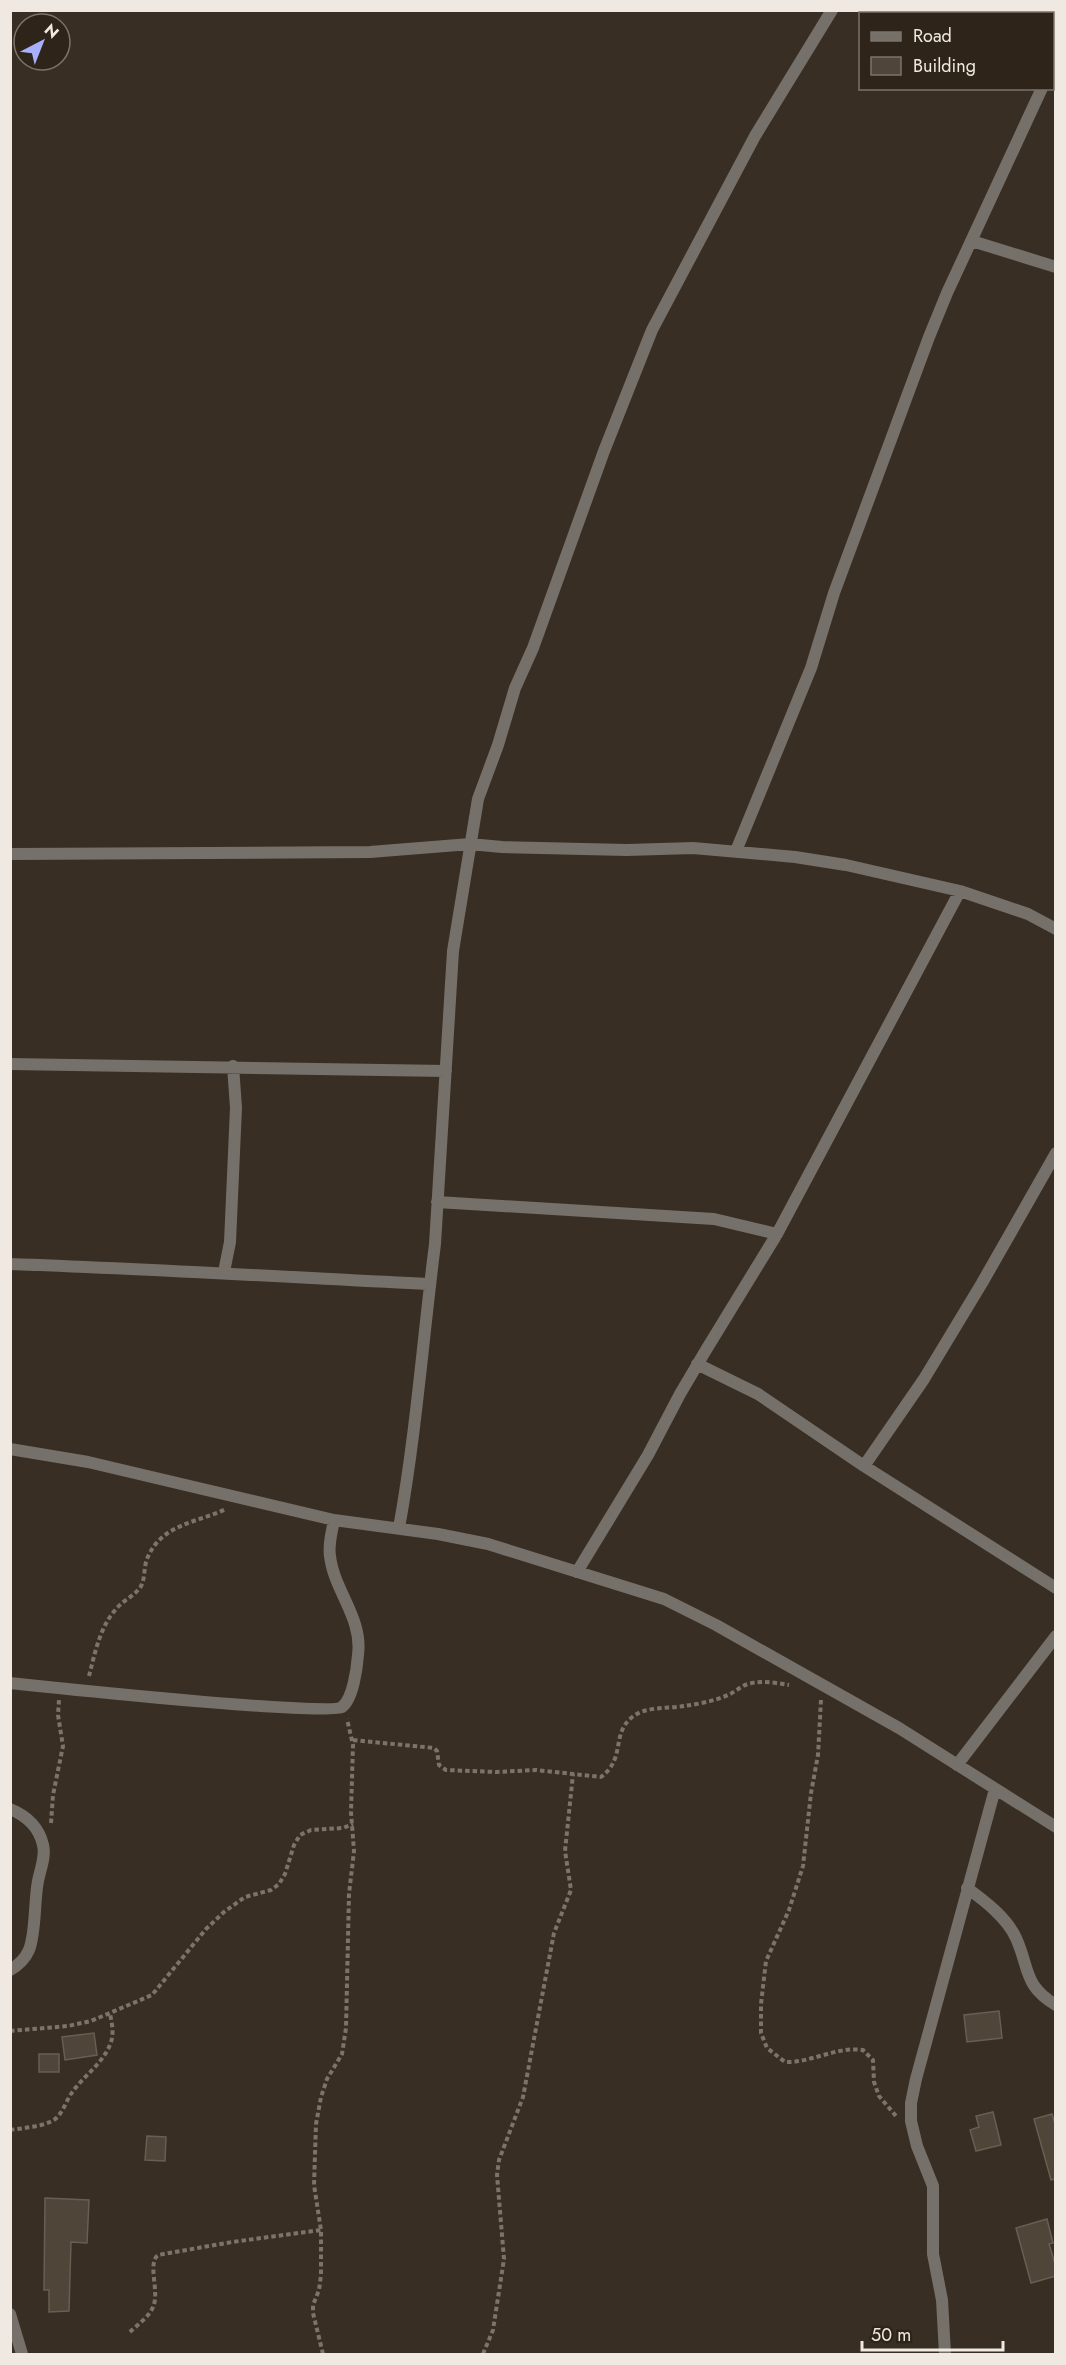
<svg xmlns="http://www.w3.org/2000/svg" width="1066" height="2365" font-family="Jost,sans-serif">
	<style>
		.building { fill: #504539; stroke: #6a5e52; stroke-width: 1.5 }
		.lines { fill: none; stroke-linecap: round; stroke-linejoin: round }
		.path { stroke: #7c7369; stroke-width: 4; stroke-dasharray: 4.5 3; stroke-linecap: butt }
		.street { stroke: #75706a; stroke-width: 12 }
	</style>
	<rect width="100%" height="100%" fill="#382e23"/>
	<path class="building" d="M999,2011L1002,2038L967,2042L964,2015Z
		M94,2033L97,2055L65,2060L62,2037Z
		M39,2054H59V2072H39Z
		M993,2112L1001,2145L976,2151L970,2130L979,2127L976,2116Z
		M1052,2114L1056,2127V2179L1051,2180L1034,2119Z
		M147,2136L166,2137L165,2161L145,2160Z
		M45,2198L89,2200L87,2243L71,2242L69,2311L49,2312V2290H44Z
		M1047,2219L1053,2243L1049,2244L1056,2267V2276L1031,2283L1016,2228Z"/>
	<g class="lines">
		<path class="path" d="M89,1676C95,1653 100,1626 117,1608C123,1601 132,1597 138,1590C146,1583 143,1569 147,1559C161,1524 196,1523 226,1509
			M821,1700L818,1755L811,1793L803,1866L789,1910L766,1961L761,2004V2033L767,2048L785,2062C811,2063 837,2046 863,2050L873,2060L874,2082L879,2096L896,2116
			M353,1740L434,1748L437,1751L439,1765L446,1770L497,1772L536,1770L601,1777C626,1758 611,1736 631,1718C644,1706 667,1709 684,1706C698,1704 715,1701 728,1695C735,1692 741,1686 748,1684C762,1680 776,1683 789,1685
			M51,1823L53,1795L63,1746L58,1715L59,1700
			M10,2031L68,2026L91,2021L152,1995L206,1929L224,1912L245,1897L271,1890L279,1884L285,1874L294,1845L300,1835L311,1830L343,1828L353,1824
			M10,2130C23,2128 40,2127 52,2121C62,2116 65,2103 71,2094C83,2076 104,2063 111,2042C114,2033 112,2023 110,2014
			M130,2332C137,2325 149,2317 153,2307C160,2292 147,2264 158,2255L232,2242L321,2230
			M323,2354L313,2313V2305L319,2290L321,2275V2230L314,2185L316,2124L321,2097L327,2079L342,2054L346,2028L349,1894L354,1851L351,1812L353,1745L347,1719
			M483,2354L493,2330L504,2259L497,2175L499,2160L523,2097L554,1933L571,1890L565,1851L573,1774"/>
		<path class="street" d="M1052,68L1056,62
			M972,241L1056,267
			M736,851L811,668L834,593L929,337L947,293L1042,88
			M10,854L370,852L470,844L502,847L627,850L693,848L795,857L846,865L960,891L1028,914L1056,929
			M10,1064L446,1071
			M437,1202L714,1219L777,1234
			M10,1264C150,1269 289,1277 428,1284
			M224,1272L230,1242L236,1108L233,1066
			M697,1364L758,1394L864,1466L1056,1588
			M10,1449L88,1462L334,1520L438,1534L488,1544L664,1599L716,1625L899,1728L1056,1827
			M864,1466L924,1379L982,1283L1056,1153
			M399,1528C416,1434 423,1338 435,1244L453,951L478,799L498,745L515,688L533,648L604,451L652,330L755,136L832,10
			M577,1572L648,1455L680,1394L706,1350L777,1234L960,891
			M10,1683C49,1687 329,1717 342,1707C353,1699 357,1668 358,1655C363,1618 334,1591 330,1556C328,1544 332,1532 334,1520
			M957,1765L1056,1636
			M10,1809C27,1816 39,1827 43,1845C46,1857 40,1870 38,1881C34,1901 36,1933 29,1950C25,1959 19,1965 10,1970
			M967,1888C985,1901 1007,1918 1016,1938C1030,1969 1023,1985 1056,2005
			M10,2314L22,2354
			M945,2354L942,2300L933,2254V2186L917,2146L911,2121V2103L916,2079L995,1789"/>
	</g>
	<rect width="1066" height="2365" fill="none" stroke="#f0e9e2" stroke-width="24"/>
	<rect x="859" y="12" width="195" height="78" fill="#2e2419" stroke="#7c7369" stroke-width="1.5"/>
	<rect x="871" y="32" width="30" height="9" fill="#75706a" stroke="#7c7369" stroke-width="1.5"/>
	<text x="913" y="42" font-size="18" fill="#f0e9e2">Road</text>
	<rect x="871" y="57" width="30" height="18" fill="#504539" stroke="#7c7369" stroke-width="1.5"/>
	<text x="913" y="72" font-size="18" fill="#f0e9e2">Building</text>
	<g transform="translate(42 42) rotate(42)"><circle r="28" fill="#2e2419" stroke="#7c7369" stroke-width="1.5"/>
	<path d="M0-4.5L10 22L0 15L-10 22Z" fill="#a8b0fc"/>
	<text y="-9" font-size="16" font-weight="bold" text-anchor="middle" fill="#f0e9e2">N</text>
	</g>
	<path d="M862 2341v9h141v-9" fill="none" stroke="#f0e9e2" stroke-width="3"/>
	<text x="871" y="2341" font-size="18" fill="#f0e9e2" stroke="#2e2419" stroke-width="4.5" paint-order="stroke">50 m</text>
</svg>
